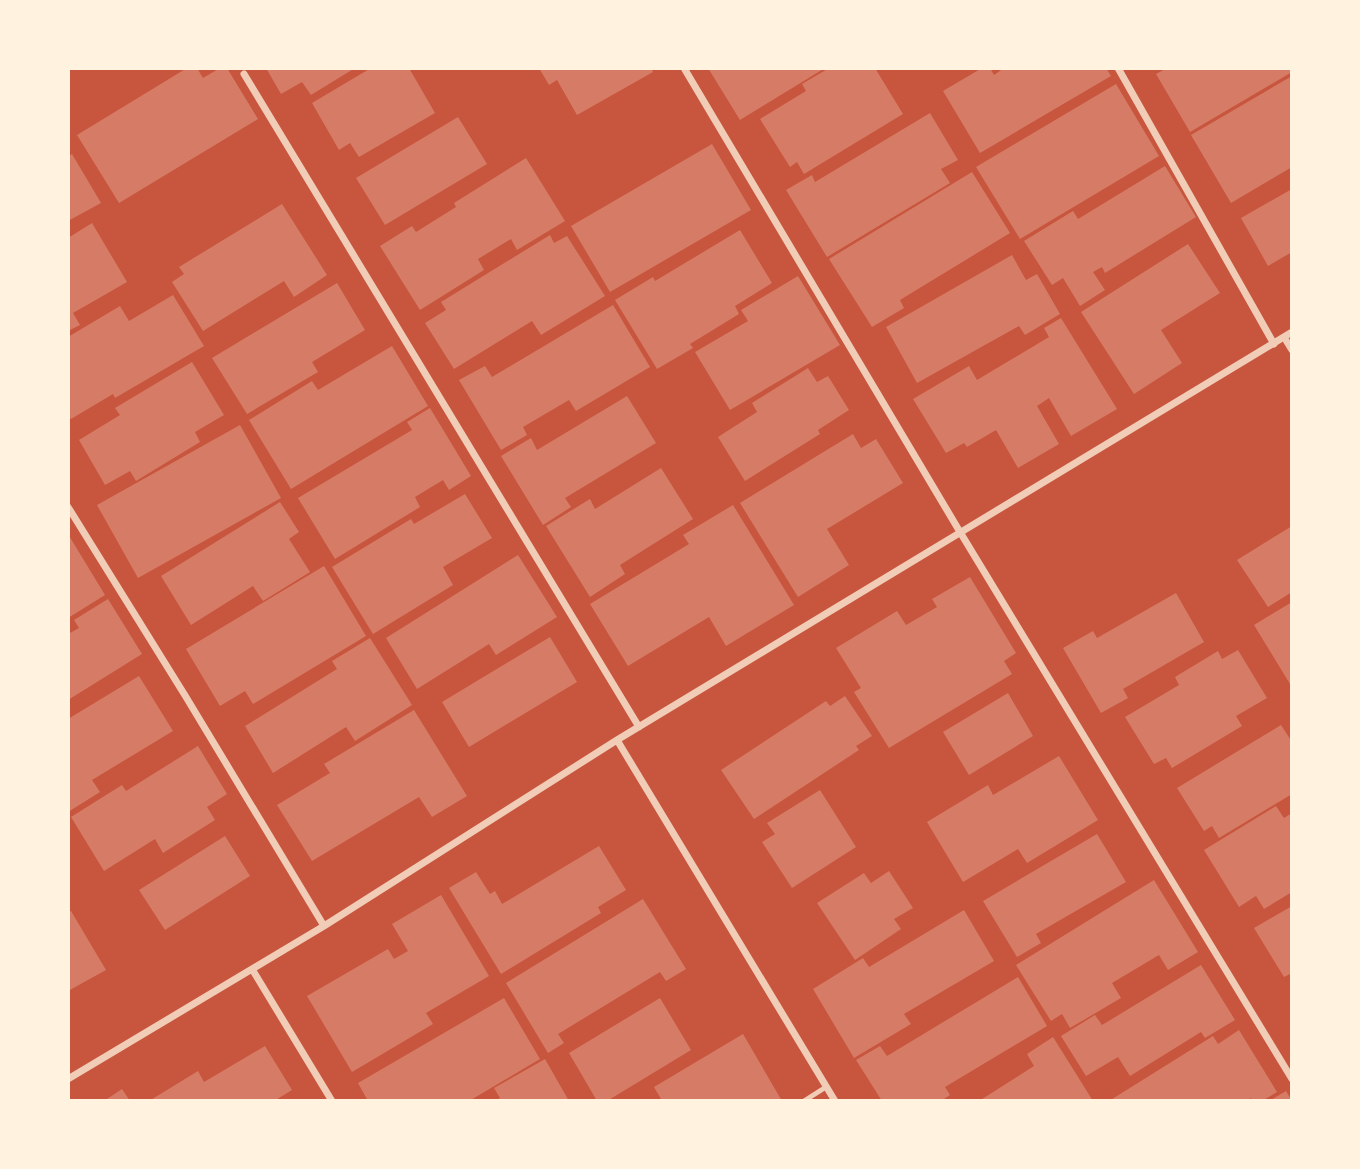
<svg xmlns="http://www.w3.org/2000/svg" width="1360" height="1169" font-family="Mulish,sans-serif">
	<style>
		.building { fill: #d67c66 }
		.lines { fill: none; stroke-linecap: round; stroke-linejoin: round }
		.service { stroke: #f1ccb7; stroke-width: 5 }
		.minor { stroke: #f1ccb7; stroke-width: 7 }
	</style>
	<rect width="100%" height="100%" fill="#c8553d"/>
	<path class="building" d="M187,68H197L203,78L220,68H227L258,119L119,203L77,135Z
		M266,68H355L311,95L302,82L281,94Z
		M371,68H409L435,113L359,157L350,143L339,150L312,103Z
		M539,68H651L653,72L577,115L557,80L549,85Z
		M708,68H825L740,120Z
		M829,68H875L903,114L804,174L797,162L790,167L760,119L806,91L802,84Z
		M982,68H990L994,75L1004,68H1106L1111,76L980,153L943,91Z
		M1167,68H1292V72L1190,132L1156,74Z
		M1292,76V167L1231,203L1191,135Z
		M1116,84L1159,156L1020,239L976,167Z
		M930,113L958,160L941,169L950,183L827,257L786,190L812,175L815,182Z
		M458,117L487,164L385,225L356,178Z
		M712,144L751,210L610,292L571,226Z
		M72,154L101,203L68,221V157Z
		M526,158L565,221L517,250L511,239L478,259L484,270L420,310L380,246L412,226L416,232L456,207L454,203Z
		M1165,166L1196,217L1105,273L1102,267L1093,272L1105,290L1080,306L1063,278L1052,285L1024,241L1073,211L1078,219Z
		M972,172L1010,233L900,300L904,308L872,327L829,259Z
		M1292,189V252L1268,266L1241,218Z
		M282,204L327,275L294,297L284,281L203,331L172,282L184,274L179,267Z
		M92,223L127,282L73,313L80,325L68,331V238Z
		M740,230L772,283L735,306L739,314L690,344L693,348L657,369L615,300L653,277L655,281Z
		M550,235L554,243L567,236L605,296L541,335L532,321L454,369L425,323L446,310L441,302Z
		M1188,244L1220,293L1161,330L1182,363L1134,394L1081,312Z
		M1012,255L1026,280L1037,274L1060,314L1025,335L1019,326L917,383L886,327Z
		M798,276L840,345L730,410L695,352L748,321L741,310Z
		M337,283L365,330L312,362L318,372L247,414L212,358Z
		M173,295L204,346L115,398L113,394L71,419L68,415V337L120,306L129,321Z
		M613,305L650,367L576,411L569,400L523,427L527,435L501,450L459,380L485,366L492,377Z
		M1061,318L1117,409L1071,436L1049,398L1037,406L1059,444L1018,468L996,430L967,447L964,443L946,453L913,399L969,366L977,380L1049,337L1044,328Z
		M392,346L428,406L291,489L249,420L312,381L318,390Z
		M192,362L224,415L195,432L200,442L136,481L130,471L105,485L79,440L120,415L115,408Z
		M808,368L817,382L828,376L849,410L818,430L820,434L745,481L718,437L757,412L752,403Z
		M627,396L656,443L565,498L571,507L543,525L501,456L531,438L537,450Z
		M430,408L471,476L449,490L443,480L415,497L420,507L335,559L298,498L412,430L407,422Z
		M240,425L281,498L138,578L97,505Z
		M853,434L861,448L876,439L903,483L827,529L849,565L798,597L740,503Z
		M661,468L693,519L620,565L625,574L590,597L546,526L590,499L595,509Z
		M465,494L492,538L443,567L453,585L373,634L332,567L411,519L414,524Z
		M280,502L299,532L289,539L310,572L263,601L253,586L191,625L161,576Z
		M733,505L794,605L726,646L709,617L628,666L590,604L689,544L683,535Z
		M1292,526V592L1268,607L1237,560Z
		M68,534L105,595L68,618Z
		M518,555L557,617L496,655L489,644L417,689L386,638Z
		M324,566L366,636L253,704L245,691L220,706L186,649Z
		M970,577L1016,653L1004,661L1012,674L889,748L854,692L861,688L836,648L897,611L906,625L937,607L932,599Z
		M1176,593L1204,642L1123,689L1128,698L1101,713L1063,648L1093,631L1097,638Z
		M108,599L142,654L68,700V634L79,628L74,620Z
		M1292,602V683L1290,684L1254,625Z
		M550,637L577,682L469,747L442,702Z
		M370,638L412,705L355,741L346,727L273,773L245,726L337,669L332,661Z
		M1238,650L1267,698L1236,716L1242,726L1172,768L1166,758L1154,764L1125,717L1179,685L1175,677L1218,651L1222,659Z
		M139,676L173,731L92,780L100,792L68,812V719Z
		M1008,693L1033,736L969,775L943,732Z
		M845,696L872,736L856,746L859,750L754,819L721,770L826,701L830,706Z
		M414,710L467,796L432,817L419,797L312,861L277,805L330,773L324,764Z
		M1281,725L1292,742V794L1219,838L1212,826L1204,831L1177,788Z
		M198,746L227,794L207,807L215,820L163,853L155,839L104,871L71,817L122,785L126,791Z
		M1059,756L1098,820L1027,863L1018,849L963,882L927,822L988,785L993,795Z
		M820,790L856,847L792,888L762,842L775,834L767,823Z
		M1276,806L1284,818L1292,813V892L1264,909L1256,896L1239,907L1204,850Z
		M1097,834L1126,882L1036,934L1041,943L1017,957L983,901Z
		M225,836L250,876L165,930L139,890Z
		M599,846L626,890L598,907L601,913L501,974L449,888L476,872L490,894L495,891L502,904Z
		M889,871L913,908L894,919L901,929L855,960L817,903L864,873L871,883Z
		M1154,880L1198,952L1168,970L1159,955L1112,983L1121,998L1070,1028L1062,1014L1051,1021L1016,965Z
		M441,895L489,976L426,1013L433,1024L352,1072L307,996L388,949L394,959L408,951L392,924Z
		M643,899L686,969L666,981L660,972L558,1034L564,1043L548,1053L506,983Z
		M1292,906V973L1284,977L1254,928Z
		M964,910L994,961L904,1014L911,1024L854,1058L813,989L863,958L869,967Z
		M71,911L106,970L68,991V912Z
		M1201,965L1235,1020L1205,1038L1201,1032L1130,1076L1118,1057L1086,1076L1061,1036L1095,1015L1102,1025Z
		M1018,977L1047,1026L945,1087L950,1095L941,1101H882L856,1060L880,1046L887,1056Z
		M504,998L540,1059L469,1101H368L358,1083Z
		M660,998L691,1050L607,1101H597L569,1053Z
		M1239,1030L1277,1092L1262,1101H1252L1251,1098L1246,1101H1109L1213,1036L1218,1044Z
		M743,1034L782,1101H658L661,1099L654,1087Z
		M1053,1037L1093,1101H979L1034,1066L1027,1054Z
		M265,1046L292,1090L274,1101H149L198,1071L204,1082Z
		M545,1059L569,1101H495L500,1098L494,1088Z
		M122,1089L130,1101H104Z
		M1286,1091L1292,1101H1269Z"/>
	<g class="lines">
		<path class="service" d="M804,1101L826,1087"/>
		<path class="minor" d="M684,68L960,532L1292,1079
			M1118,68L1274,344
			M244,74L639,727
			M1284,337L1292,350
			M68,507L186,697L324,926
			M617,740L835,1101
			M252,969L332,1101
			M68,1079L324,926L617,740L1292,332"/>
	</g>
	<rect width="1360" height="1169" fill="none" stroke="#fff3e0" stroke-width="140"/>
</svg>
